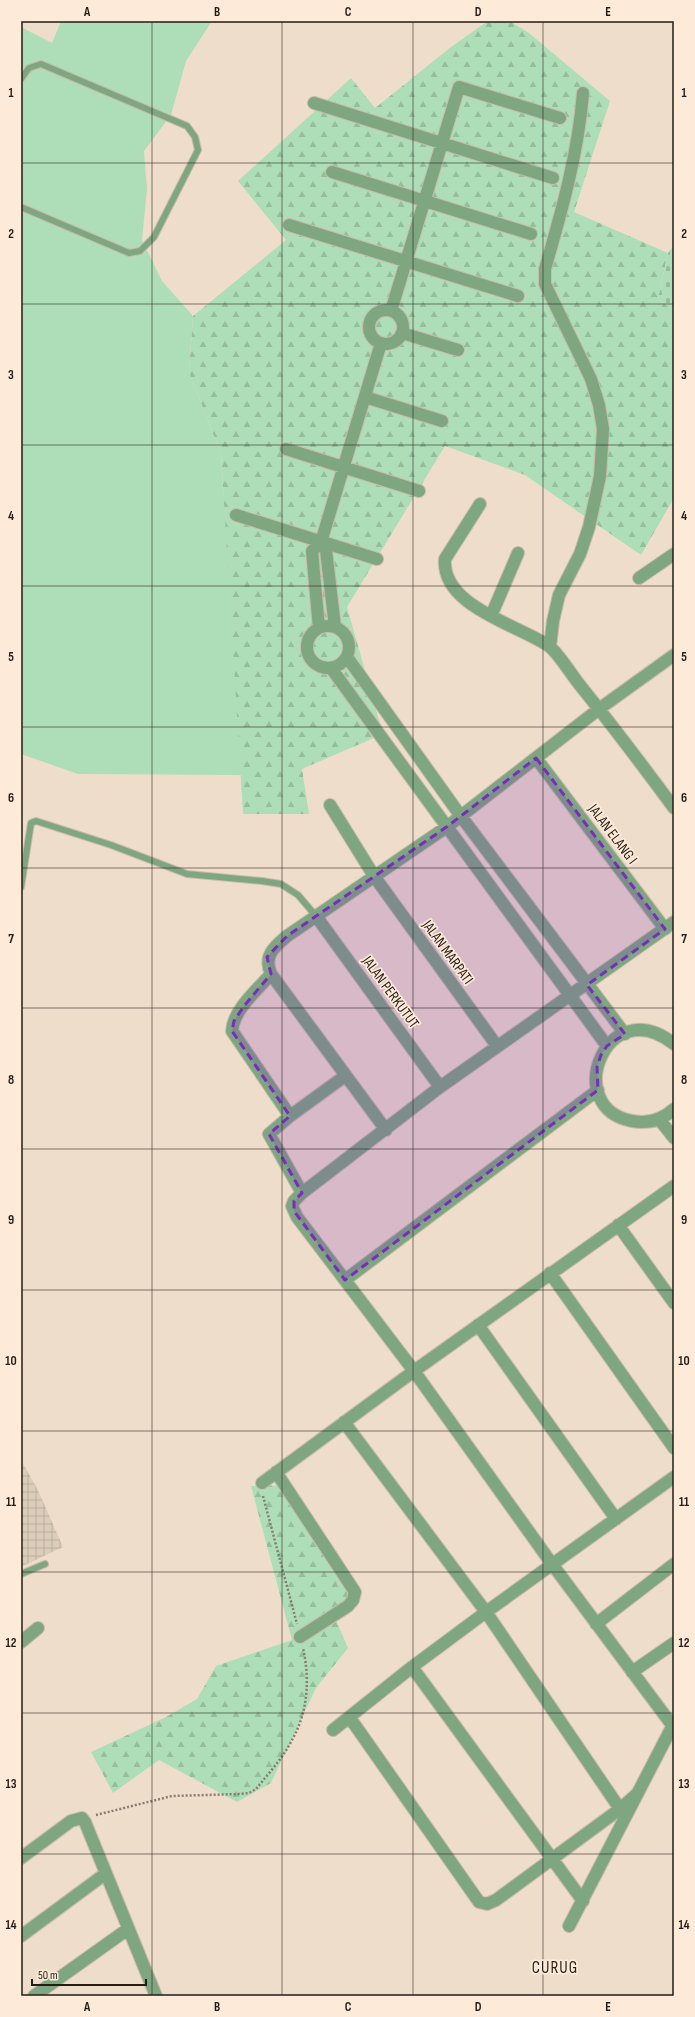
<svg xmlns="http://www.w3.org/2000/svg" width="695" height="2017" font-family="'Sofia Sans Condensed',sans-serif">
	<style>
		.industrial { fill: url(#industrial-grid) }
		.grass { fill: #aedeb7 }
		.forest { fill: url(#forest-firs) }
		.cemetery { fill: url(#cemetery-stones) }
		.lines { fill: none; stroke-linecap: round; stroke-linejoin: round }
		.lane-casing { stroke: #cabaaa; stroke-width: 8 }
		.street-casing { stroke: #cabaaa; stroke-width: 14 }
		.path { stroke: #887b6f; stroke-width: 2.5; stroke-dasharray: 2 2; stroke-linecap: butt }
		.lane { stroke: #7ea680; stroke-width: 6 }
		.street { stroke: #7ea680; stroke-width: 12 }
		.marked { fill: #7b2cbf; fill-opacity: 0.2; stroke: #7b2cbf; stroke-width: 3; stroke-dasharray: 8 5; stroke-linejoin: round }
		.grid { fill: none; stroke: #231c16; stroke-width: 1; stroke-opacity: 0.55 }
		.labels { text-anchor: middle; stroke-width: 3.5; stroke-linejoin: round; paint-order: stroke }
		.street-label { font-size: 15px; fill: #231c16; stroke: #fdead8 }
		.quarter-label { font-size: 17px; letter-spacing: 1px; fill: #231c16; stroke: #fdead8 }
		.neatline { fill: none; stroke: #231c16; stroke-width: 1.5 }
		.grid-label { font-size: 13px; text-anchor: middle; font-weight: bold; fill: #231c16 }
	</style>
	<defs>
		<pattern id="industrial-grid" width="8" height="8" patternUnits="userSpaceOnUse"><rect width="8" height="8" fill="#dccdbb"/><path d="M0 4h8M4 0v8" fill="none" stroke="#bcafa0"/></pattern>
		<pattern id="forest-firs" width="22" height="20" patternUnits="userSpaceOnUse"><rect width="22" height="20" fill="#aedeb7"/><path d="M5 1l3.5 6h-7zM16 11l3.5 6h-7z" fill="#95be9d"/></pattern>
		<pattern id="cemetery-stones" width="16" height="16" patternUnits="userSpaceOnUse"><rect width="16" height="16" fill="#aedeb7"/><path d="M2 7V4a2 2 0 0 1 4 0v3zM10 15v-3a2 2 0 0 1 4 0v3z" fill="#95be9d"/></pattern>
	</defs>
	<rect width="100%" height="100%" fill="#efddcb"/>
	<path class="industrial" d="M21,1460L38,1490L63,1547L21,1567Z"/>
	<path class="grass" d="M61,21H212L186,61L171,115L144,151L147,189L142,240L162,281L193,316L189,372L221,454L242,775L78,774L21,754V27L52,43Z"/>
	<path class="forest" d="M488,21H510L529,33L610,101L574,212L668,253L658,299L674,311V498L641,555L525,475L445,446L347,607L383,734L302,769L309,814H243L221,454L189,372L193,316L286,240L238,181L351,78L375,108L451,47Z
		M289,1485L357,1591L333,1613L348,1648L316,1688L271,1783L237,1802L159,1760L113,1793L91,1752L166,1717L197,1699L216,1666L292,1640L251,1486Z"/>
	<path class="cemetery" d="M674,245V311L658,299L668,253Z"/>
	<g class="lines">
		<defs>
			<path id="lane" d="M21,79L29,68L41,64L187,126L195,137L198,150L154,237L140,251L129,253L21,207
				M21,887L31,823L36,821L111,845L187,874L262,881L281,884L298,895L316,916
				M21,1574L45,1564"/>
			<path id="street" d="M314,103L553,178
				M332,172L531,234
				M289,225L518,296
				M369 327a17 17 0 1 1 34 0a17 17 0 1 1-34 0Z
				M391,311L459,87L560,118
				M402,333L458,350
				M365,397L442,421
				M286,449L419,491
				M480,504L445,559C441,606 518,625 549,646C559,654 571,674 579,684C612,725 643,766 674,808
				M236,515L377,559
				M321,542L326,550L335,627
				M639,578L674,554
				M491,616L518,553
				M307 647a21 21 0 1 1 42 0a21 21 0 1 1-42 0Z
				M319,628L312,551L321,542L381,343
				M550,647L553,621L559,595L580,554L589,527L600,476L603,429L599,405L591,379L545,284V269C562,210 578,154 583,93
				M347,657L460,815L625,1034
				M331,668L607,1046
				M536,758L665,929
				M330,805L374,876L497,1046
				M316,916L440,1087
				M271,974C258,989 233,1010 232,1031L290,1116
				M674,1044C606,990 561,1108 632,1121C648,1124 662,1120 674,1109
				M659,1119L674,1138
				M386,1130L271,974C263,956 274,947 287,936L448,826L599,709L674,655
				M302,1193L269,1134L290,1116L345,1076
				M618,1225L674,1303
				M550,1273L674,1448
				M345,1280L598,1090
				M478,1325L616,1519
				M344,1422L486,1612L620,1809
				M276,1472L355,1592L353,1600L348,1606L300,1637
				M262,1483L414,1371L674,1186
				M596,1624L674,1564
				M21,1642L38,1628
				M412,1667L583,1901
				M632,1672L674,1643
				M350,1718L479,1902L487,1904L496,1900L620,1809L638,1793
				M672,1725L552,1564L414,1371L297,1217L292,1206L294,1201L302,1193L440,1087L674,922
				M333,1730L412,1667L486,1612L674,1477
				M21,1858L71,1821L82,1818L85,1822L156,1996
				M569,1926L674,1723
				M21,1936L105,1874
				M34,1996L128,1929"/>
		</defs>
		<use href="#lane" class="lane-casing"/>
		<use href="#street" class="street-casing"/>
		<path class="path" d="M263,1496L297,1624
			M96,1815L172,1796L240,1794L249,1793L256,1789C268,1774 283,1758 292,1740C308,1712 310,1679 303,1648"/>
		<use href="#lane" class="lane"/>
		<use href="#street" class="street"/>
	</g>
	<path class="marked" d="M536,758L665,929L587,985L625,1034L607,1046L601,1055L597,1067L598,1090L345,1280L294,1211V1201L302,1193L269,1134L290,1116L232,1031L234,1021L244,1006L271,974L267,957L287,936L448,826Z"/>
	<path class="grid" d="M152,21V1996M282,21V1996M413,21V1996M543,21V1996M21,163H674M21,304H674M21,445H674M21,586H674M21,727H674M21,868H674M21,1008H674M21,1149H674M21,1290H674M21,1431H674M21,1572H674M21,1713H674M21,1854H674"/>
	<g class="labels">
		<g class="street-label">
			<text transform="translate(613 834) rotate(53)" y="5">JALAN ELANG I</text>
			<text transform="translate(448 952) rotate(54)" y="5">JALAN MARPATI</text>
			<text transform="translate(391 992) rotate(54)" y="5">JALAN PERKUTUT</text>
		</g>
		<g class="quarter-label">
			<text x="555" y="1973">CURUG</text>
		</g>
	</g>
	<rect width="695" height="2017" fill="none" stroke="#fdead8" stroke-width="44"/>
	<path d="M32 1979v6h114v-6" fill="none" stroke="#231c16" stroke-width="2"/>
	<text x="38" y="1979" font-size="12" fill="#231c16" stroke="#fdead8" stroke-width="3" paint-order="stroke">50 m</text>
	<rect x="22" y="22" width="651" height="1973" class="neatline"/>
	<g class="grid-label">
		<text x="87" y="16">A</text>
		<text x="217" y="16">B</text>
		<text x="348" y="16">C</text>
		<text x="478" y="16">D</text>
		<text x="608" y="16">E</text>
		<text x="11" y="97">1</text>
		<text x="684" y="97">1</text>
		<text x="11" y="238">2</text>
		<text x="684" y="238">2</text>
		<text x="11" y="379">3</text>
		<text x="684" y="379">3</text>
		<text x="11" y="520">4</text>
		<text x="684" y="520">4</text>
		<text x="11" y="661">5</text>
		<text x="684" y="661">5</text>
		<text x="11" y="802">6</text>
		<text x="684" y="802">6</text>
		<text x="11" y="943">7</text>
		<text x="684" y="943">7</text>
		<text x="11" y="1084">8</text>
		<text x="684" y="1084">8</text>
		<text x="11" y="1224">9</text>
		<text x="684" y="1224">9</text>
		<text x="11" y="1365">10</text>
		<text x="684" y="1365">10</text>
		<text x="11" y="1506">11</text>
		<text x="684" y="1506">11</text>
		<text x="11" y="1647">12</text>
		<text x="684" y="1647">12</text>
		<text x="11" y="1788">13</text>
		<text x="684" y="1788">13</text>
		<text x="11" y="1929">14</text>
		<text x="684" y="1929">14</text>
		<text x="87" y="2011">A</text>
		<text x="217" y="2011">B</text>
		<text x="348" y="2011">C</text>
		<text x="478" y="2011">D</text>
		<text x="608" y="2011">E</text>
	</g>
</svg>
